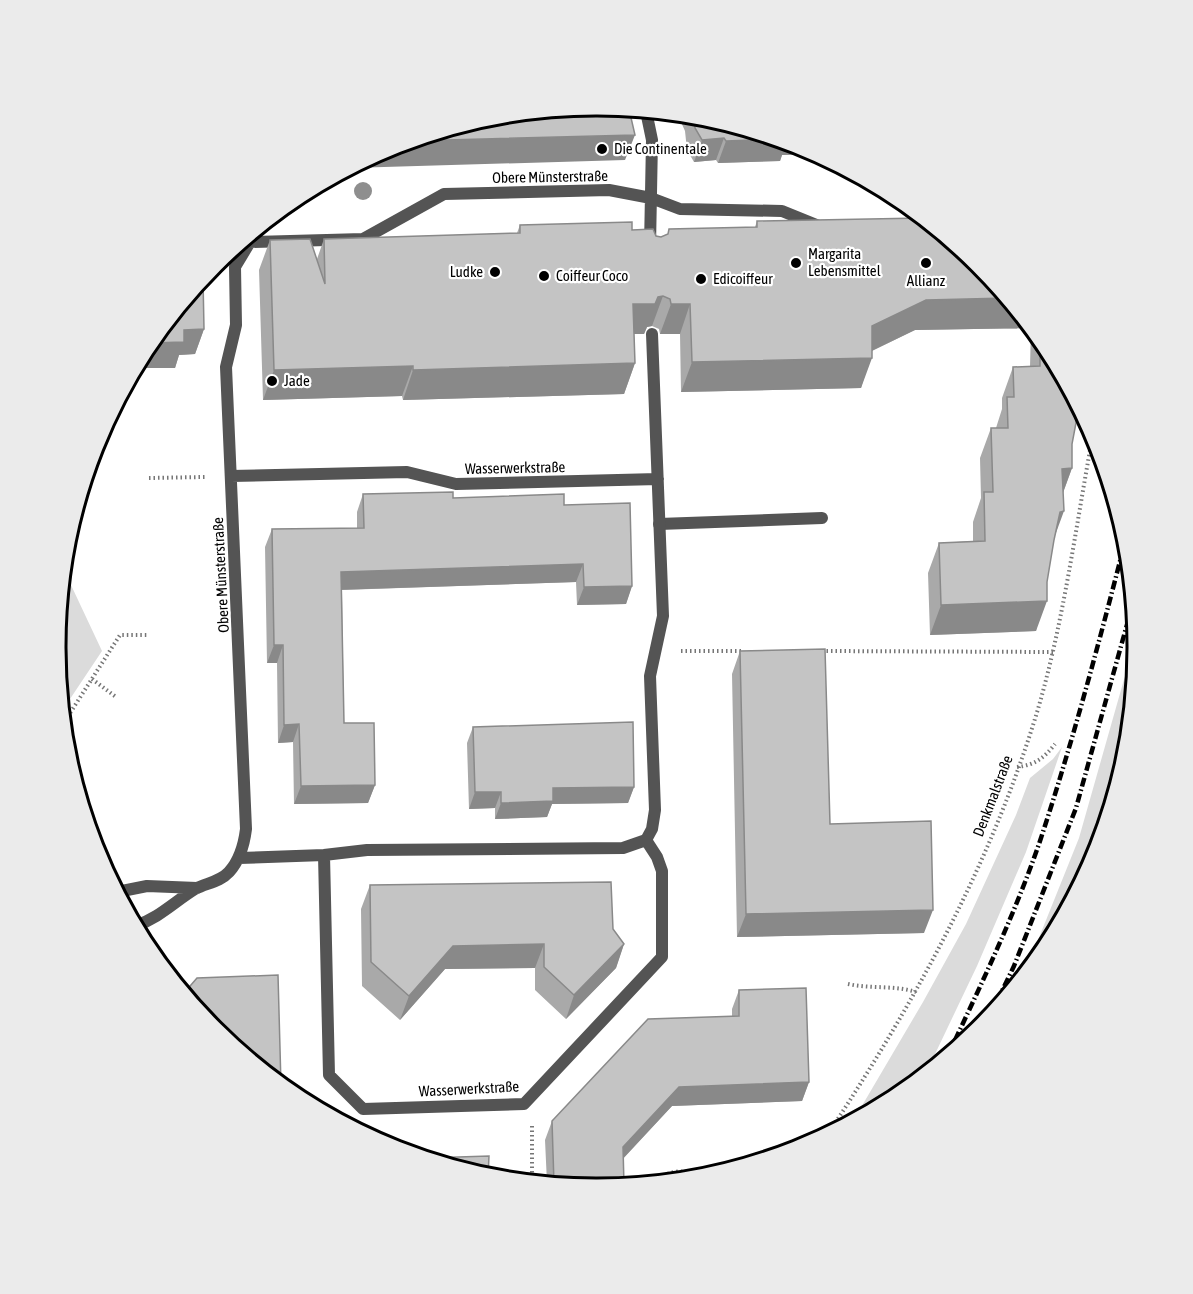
<svg xmlns="http://www.w3.org/2000/svg" width="1193" height="1294" font-family="'Asap Condensed',sans-serif">
	<style>
		.green { fill: #dbdbdb }
		.lines { fill: none; stroke-linecap: round; stroke-linejoin: round }
		.path { stroke: #767676; stroke-width: 4; stroke-dasharray: 1.5 3; stroke-linecap: butt }
		.lane { stroke: #545454; stroke-width: 12 }
		.street { stroke: #545454; stroke-width: 12 }
		.rail { stroke: #000; stroke-width: 4.5; stroke-dasharray: 9 3 1.5 3; stroke-linecap: butt }
		.tree { fill: #8e8e8e }
		.wall { fill: #a9a9a9 }
		.shaded-wall { fill: #898989 }
		.building { fill: #c4c4c4; stroke: #898989; stroke-width: 1.5 }
		.poi-dot { fill: #000; stroke: #fff; stroke-width: 2 }
		.labels { text-anchor: middle; stroke-width: 4.5; stroke-linejoin: round; paint-order: stroke }
		.poi-label { font-size: 15px; fill: #000; stroke: #fff; text-anchor: start }
		.street-label { font-size: 15px; fill: #000; stroke: #fff }
		.rim { fill: none; stroke: #000; stroke-width: 3 }
	</style>
	<rect width="100%" height="100%" fill="#fff"/>
	<path class="green" d="M63,568L102,651L62,711L56,647Z
		M1136,637L1127,753L1096,854L1046,948L1024,975L1079,838Z
		M1062,747L1026,852L977,966L926,1073L897,1097L853,1121L923,1002L966,924L1016,815L1030,778L1053,759Z"/>
	<g class="lines">
		<path class="path" d="M149,478L205,477
			M681,651H743
			M822,651L1053,652
			M92,679L116,697
			M63,724L120,635H147
			M1017,767C1035,765 1044,758 1055,744
			M848,984C871,989 894,985 916,992
			M532,1126V1182
			M828,1134C915,1002 992,862 1038,709C1064,620 1076,525 1093,434
			M647,1183C666,1174 680,1165 699,1178"/>
		<path class="lane" d="M659,524L822,518"/>
		<path class="street" d="M646,111L652,140L650,246
			M247,238L250,242L363,239L444,194L609,190L651,198L680,209L782,211L819,226
			M231,476L407,472L456,484L658,479
			M324,855L329,1075L363,1109L524,1104L662,957V871L657,857L646,840
			M239,858L324,855L367,850L623,848L646,840L652,829L655,810L650,676L663,616L652,334
			M117,892L147,886L197,888
			M135,926C159,918 174,902 195,889C206,883 220,882 229,872C240,860 244,845 246,829L226,367L236,325L235,267L250,242"/>
		<path class="rail" d="M990,1016L1014,966L1076,808L1133,603
			M948,1055C981,985 1015,914 1040,841C1073,741 1100,639 1126,538"/>
	</g>
	<circle class="tree" cx="363" cy="191" r="9"/>
	<path class="wall" d="M680,114L702,116L804,147L816,154L782,155L780,161L718,163L716,160L694,162L687,150L685,131L681,122Z
		M757,221L979,265L1047,347L1072,444V468L1063,493L1036,631L930,635L928,573L939,543L973,541V522L981,498L980,458L991,428H996L1002,409V398L1013,367H1030L1031,328L915,330L872,351L861,388L681,392L680,334H660L659,329L652,326L647,327L644,334H634L635,363L624,394L403,400L402,396L263,400L259,270L270,240L317,259L324,239L517,233L520,225L632,230L661,237L755,227Z
		M203,278L204,329L195,354L179,355L175,368H139V361L147,346Z
		M363,494L453,498L564,505L632,586L626,604L577,605L576,582L342,590L344,723L375,785L368,803L294,804L293,742L278,743L277,663H267L265,547L272,529L357,528V512Z
		M740,651L830,824L924,933L737,937L732,674Z
		M473,727L634,787L628,803L552,804L547,817L495,819V808L469,809L467,743Z
		M370,885L613,929L624,944L616,968L566,1019L535,990V968L445,969L400,1020L362,986L361,909Z
		M739,990L809,1082L802,1101L672,1106L596,1188L547,1183L545,1140L552,1121L732,1016V1009Z"/>
	<path class="shaded-wall" d="M635,135L625,160L350,168L390,147L409,141Z
		M724,138L716,160L694,162L702,140Z
		M777,139L804,147L816,154L782,155L780,161L718,163L726,141Z
		M663,296L652,326L647,327L644,334H622L633,304Z
		M1007,298L1031,328L915,330L861,356L872,326L926,300Z
		M671,304H690L680,334H660Z
		M204,329L195,354L179,355L175,368H139L148,345L150,343L184,330Z
		M872,358L861,388L681,392L692,362Z
		M635,363L624,394L403,400L413,370Z
		M413,366L402,396L263,400L274,370Z
		M1072,468L1061,498L1062,469Z
		M1064,511L1053,541L1060,512Z
		M583,564L576,582L335,590L341,572Z
		M632,586L626,604L577,605L584,587Z
		M1047,601L1036,631L930,635L941,605Z
		M274,645H283L277,663H267Z
		M299,724L293,742L278,743L284,725Z
		M375,785L368,803L294,804L301,786Z
		M634,787L628,803L552,804L547,817L495,819L501,803L553,788Z
		M475,792H501L495,808L469,809Z
		M933,910L924,933L737,937L746,914Z
		M544,944L535,968L445,969L400,1020L409,996L453,946Z
		M624,944L616,968L566,1019L574,995Z
		M809,1082L802,1101L672,1106L616,1166L623,1147L679,1087Z"/>
	<path class="building" d="M597,106L629,109L635,135L409,141L491,116Z
		M694,116H702L777,139L726,141L724,138L702,140L695,128Z
		M922,218L979,265L1007,298L926,300L872,326V358L692,362L690,304H671L670,299L663,296L658,297L655,304H633L635,363L413,370V366L274,370L270,240L310,239L325,284L324,239L520,233V225L632,222V230L653,229L656,236L661,237L668,234L669,229L757,227V221Z
		M203,278L204,329L184,330V342L150,343Z
		M1040,339L1047,347L1079,407L1072,444V468L1062,469L1064,511L1060,512L1054,540L1047,582V601L941,605L939,543L985,541L984,492H993L991,428H1008L1007,397H1014L1013,367L1040,366Z
		M453,492V498L564,494V505L630,503L632,586L584,587L583,564L341,572L344,723H374L375,785L301,786L299,724L284,725L283,645H274L272,529L364,528L363,494Z
		M825,649L830,824L931,821L933,910L746,914L740,651Z
		M633,722L634,787L553,788V801L501,803V792H475L473,727Z
		M611,882L613,929L624,944L574,995L544,967V944L453,946L409,996L371,962L370,885Z
		M278,975L281,1085L214,1029L184,993L197,978Z
		M806,988L809,1082L679,1087L623,1147L624,1185L596,1188L554,1184L552,1121L648,1019L739,1016V990Z
		M489,1156L488,1177L426,1158Z"/>
	<g class="poi-dot">
		<circle cx="602" cy="149" r="6"/>
		<circle cx="796" cy="263" r="6"/>
		<circle cx="926" cy="263" r="6"/>
		<circle cx="495" cy="272" r="6"/>
		<circle cx="544" cy="276" r="6"/>
		<circle cx="701" cy="279" r="6"/>
		<circle cx="272" cy="381" r="6"/>
	</g>
	<g class="labels">
		<g class="poi-label">
			<text x="614" y="154">Die Continentale</text>
			<text x="808" y="259">Margarita<tspan x="808" dy="17">Lebensmittel</tspan></text>
			<text x="483" y="277" text-anchor="end">Ludke</text>
			<text x="556" y="281">Coiffeur Coco</text>
			<text x="713" y="284">Edicoiffeur</text>
			<text x="926" y="286" text-anchor="middle">Allianz</text>
			<text x="284" y="386">Jade</text>
		</g>
		<g class="street-label">
			<text transform="translate(550 177) rotate(-1)" y="5">Obere Münsterstraße</text>
			<text transform="translate(515 468) rotate(-1)" y="5">Wasserwerkstraße</text>
			<text transform="translate(221 575) rotate(-93)" y="5">Obere Münsterstraße</text>
			<text transform="translate(993 796) rotate(-69)" y="5">Denkmalstraße</text>
			<text transform="translate(469 1089) rotate(-3)" y="5">Wasserwerkstraße</text>
		</g>
	</g>
	<path d="M0 0H1193V1294H0ZM596 116H597A530 530 0 0 1 1127 646V648A530 530 0 0 1 597 1178H596A530 530 0 0 1 66 648V646A530 530 0 0 1 596 116Z" fill="#ebebeb" fill-rule="evenodd"/>
	<path class="rim" d="M596 116H597A530 530 0 0 1 1127 646V648A530 530 0 0 1 597 1178H596A530 530 0 0 1 66 648V646A530 530 0 0 1 596 116Z"/>
</svg>
